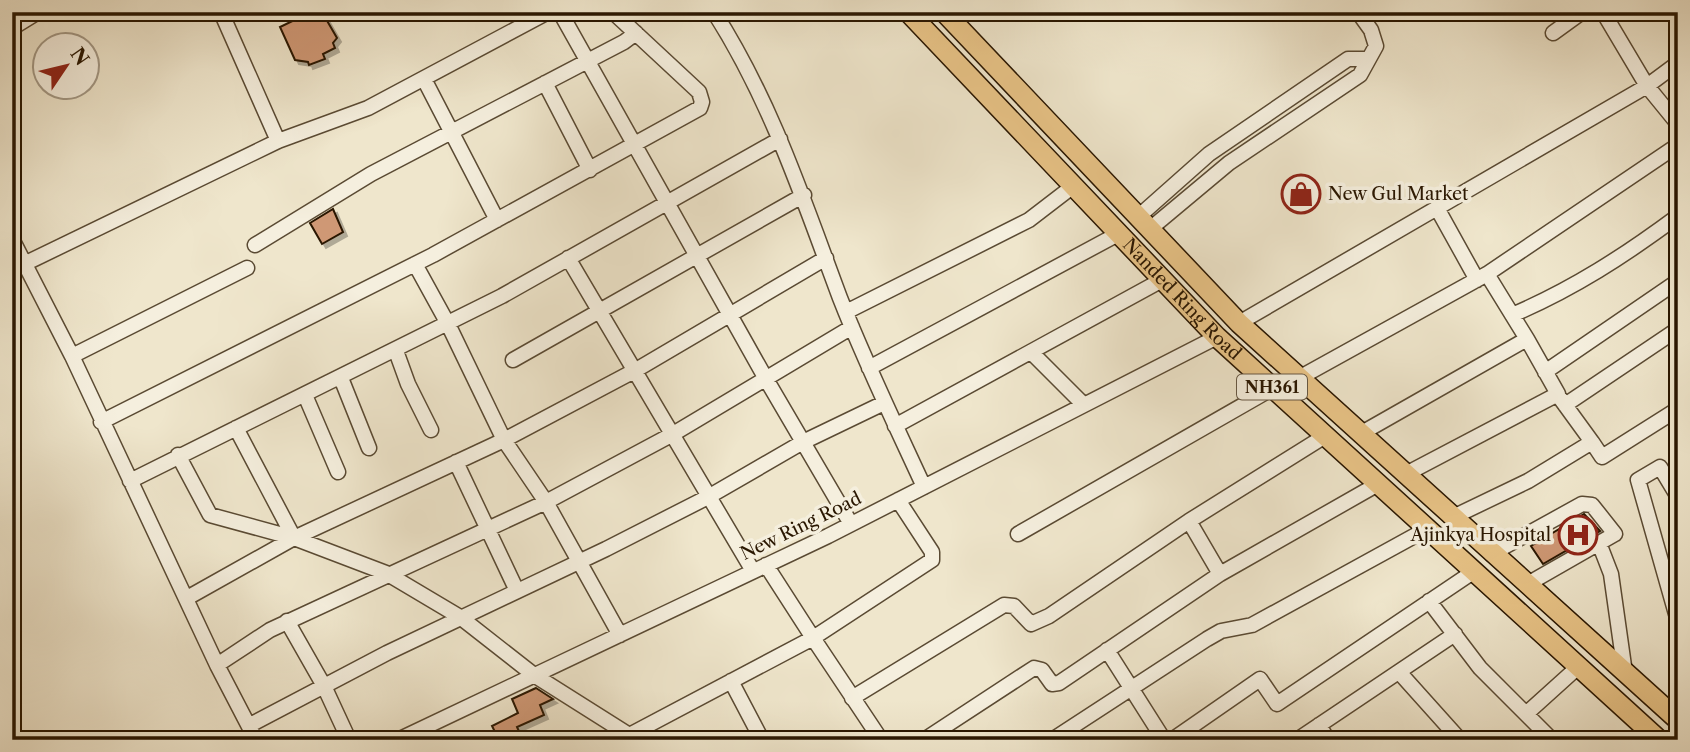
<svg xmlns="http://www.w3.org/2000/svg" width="1690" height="752" font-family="'Libre Caslon Text',serif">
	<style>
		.building { fill: #cf9874; stroke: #291600; stroke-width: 2; filter: url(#shadow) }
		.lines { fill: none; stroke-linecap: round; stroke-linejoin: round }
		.minor-casing { stroke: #5a4a33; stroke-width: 17 }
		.highway-casing { stroke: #291600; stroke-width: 22 }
		.minor { stroke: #f5efde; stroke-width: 14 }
		.highway { stroke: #e8c386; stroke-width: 19 }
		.labels { text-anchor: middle; stroke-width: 7; stroke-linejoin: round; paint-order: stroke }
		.shield { fill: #f5efde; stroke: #665743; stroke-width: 2 }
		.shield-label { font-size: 16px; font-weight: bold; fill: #291600 }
		.poi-label { font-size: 18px; fill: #291600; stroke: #f5efde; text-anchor: start }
		.street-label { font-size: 18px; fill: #291600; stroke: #f5efde }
	</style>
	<defs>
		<filter id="shadow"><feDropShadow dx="4" dy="4" stdDeviation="0" flood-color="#0004"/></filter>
	</defs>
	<rect width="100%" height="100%" fill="#efe6cc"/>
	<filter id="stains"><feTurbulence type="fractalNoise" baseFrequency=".00286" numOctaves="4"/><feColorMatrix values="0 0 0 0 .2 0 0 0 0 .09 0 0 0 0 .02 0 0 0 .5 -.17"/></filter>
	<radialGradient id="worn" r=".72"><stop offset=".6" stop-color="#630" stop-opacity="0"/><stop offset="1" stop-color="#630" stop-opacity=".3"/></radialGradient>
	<path class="building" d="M311,12H322L337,38L333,43L335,48L323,54L325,59L309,65L308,62L295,60L280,27Z
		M333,209L343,232L322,244L310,223Z
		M1584,514L1600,531L1543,564L1531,546Z
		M536,688L553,699L540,705L544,715L517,727L523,740H499L492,726L518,713L512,699Z"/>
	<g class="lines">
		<defs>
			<path id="minor" d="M221,12L278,141
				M560,12L766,379L851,524
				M714,12C771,101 803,199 840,298C865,362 895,424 924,487
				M1603,12L1647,86L1678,124
				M12,28L38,12
				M1553,33L1582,12
				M424,79L497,220
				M545,83L590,170
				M1437,208L1477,280
				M1138,217L1209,154L1348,59H1367
				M1150,229L1229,163L1360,75L1376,46L1371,30L1358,12
				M12,239L72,356L217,665L256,740
				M255,245L371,174L624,42L636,33
				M568,258L753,571
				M24,264L278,141L368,108L548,12
				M415,264L448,324L504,440L546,502L620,635
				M846,312L1029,220L1072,187
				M1512,315C1573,289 1624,256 1678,216
				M1239,323L1647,86L1678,63
				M396,351L408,384L431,430
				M1031,352L1084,405
				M72,356L247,268
				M513,360L804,195
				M869,368L1118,234
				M1545,372L1678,281
				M341,378L369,448
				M1299,378L1487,274L1678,145
				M305,395L338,472
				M1560,398L1592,442
				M1565,405L1678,329
				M101,422L433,255L700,108L702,102L699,92L613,12
				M895,426L1162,280
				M236,428L294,538
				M1360,434L1527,339L1487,274
				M178,455L210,515L294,538L386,573L460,617L534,675L629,735
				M456,462L517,591
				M1404,475L1558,394L1527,339
				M130,481L502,296L780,139
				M1678,497L1660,467L1638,480L1678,621
				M1451,518L1528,481L1592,442L1602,457L1678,409
				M1189,521L1220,574L1378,484
				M1018,534L1273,388
				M1599,543L1611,574L1625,673
				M1491,554L1582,504L1592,505L1615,534L1526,585
				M766,565L813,638L932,560V552L898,500
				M187,598L294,538L504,440L636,370L826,258
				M1429,601L1480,668L1552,740
				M287,621L324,686L349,740
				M1107,650L1164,740
				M217,665L270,630L546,502L673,434L852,327
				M1399,672L1460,740
				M731,681L762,740
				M852,698L1004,605L1014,606L1031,624L1049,616L1189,521L1325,436
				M1526,714L1578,667
				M250,725L387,653L606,549L708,497L803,442L884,403
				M1319,725L1328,740
				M622,739L813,638L881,740
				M398,740L828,536L1217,337
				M924,740L1034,668L1042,670L1052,684L1059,683L1220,574
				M1052,740L1207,639L1221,631L1252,625L1427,529
				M1172,740L1260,679L1277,704L1473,572
				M1297,740L1455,634"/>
			<g id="highway">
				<path id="s1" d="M908,12L1217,337L1659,740"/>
				<path d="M944,12L1239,323L1678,720"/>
			</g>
		</defs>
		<use href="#minor" class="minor-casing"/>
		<use href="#highway" class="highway-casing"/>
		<use href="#minor" class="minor"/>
		<use href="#highway" class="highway"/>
	</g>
	<defs>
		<symbol id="shop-ring" viewBox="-11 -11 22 22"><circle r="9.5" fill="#f5efde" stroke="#8f2418" stroke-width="1.5"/><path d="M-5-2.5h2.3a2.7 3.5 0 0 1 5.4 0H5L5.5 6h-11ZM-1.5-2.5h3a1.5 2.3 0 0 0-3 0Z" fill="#8f2418"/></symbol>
		<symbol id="hospital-ring" viewBox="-11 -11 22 22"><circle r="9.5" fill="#f5efde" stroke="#8f2418" stroke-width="1.5"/><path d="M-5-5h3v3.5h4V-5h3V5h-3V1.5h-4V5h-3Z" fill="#8f2418"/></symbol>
	</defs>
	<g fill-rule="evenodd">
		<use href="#shop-ring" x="1279" y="172" width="44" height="44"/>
		<use href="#hospital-ring" x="1556" y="513" width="44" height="44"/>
	</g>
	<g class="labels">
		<rect class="shield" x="1237" y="374.5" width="70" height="25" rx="5"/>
		<g class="shield-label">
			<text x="1272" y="393">NH361</text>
		</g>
		<g class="poi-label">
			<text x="1328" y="200">New Gul Market</text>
			<text x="1551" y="541" text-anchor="end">Ajinkya Hospital</text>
		</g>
		<g class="street-label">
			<text dy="6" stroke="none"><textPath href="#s1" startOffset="397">Nanded Ring Road</textPath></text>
			<text transform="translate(801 526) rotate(-26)" y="6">New Ring Road</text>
		</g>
	</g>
	<rect width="1690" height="752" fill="none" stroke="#efe6cc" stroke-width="42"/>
	<rect x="14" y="14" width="1662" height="724" fill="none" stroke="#291600" stroke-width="3.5"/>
	<rect x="21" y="21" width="1648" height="710" fill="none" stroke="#291600" stroke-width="2"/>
	<g transform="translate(66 66) rotate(55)"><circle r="33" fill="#f5efde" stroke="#a39885" stroke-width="2"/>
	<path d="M0-5L12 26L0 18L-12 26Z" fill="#8f2418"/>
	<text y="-10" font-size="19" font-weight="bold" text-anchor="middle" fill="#291600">N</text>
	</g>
	<rect width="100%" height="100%" filter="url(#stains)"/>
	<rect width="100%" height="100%" fill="url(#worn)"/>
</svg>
